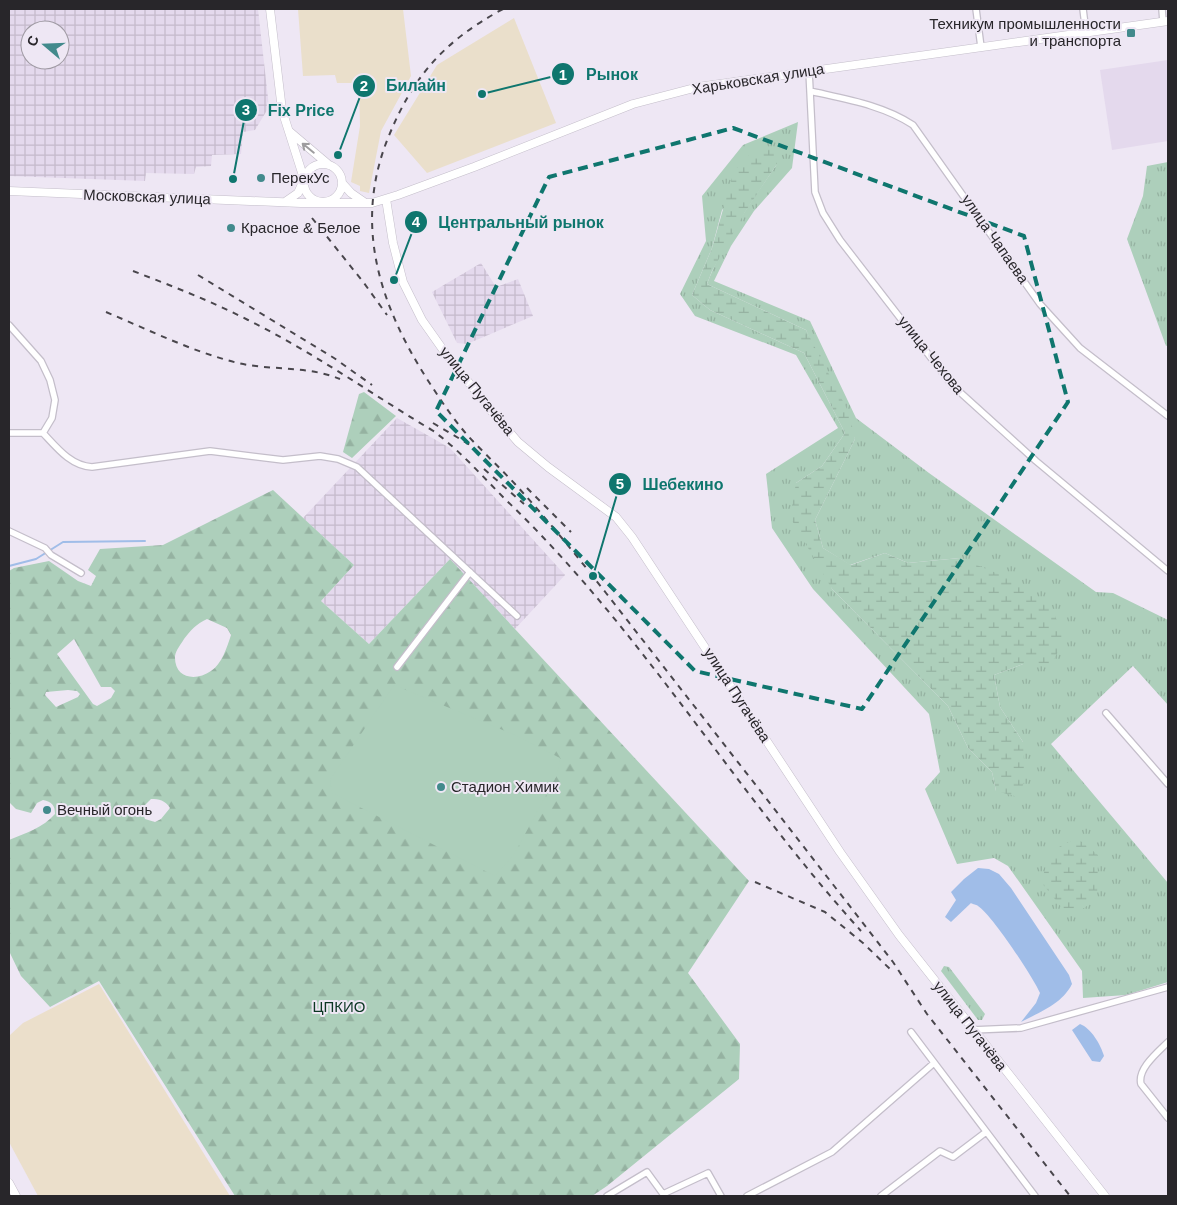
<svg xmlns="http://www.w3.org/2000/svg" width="1177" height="1205" font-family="Helvetica,sans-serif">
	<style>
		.commercial { fill: #eadfcb }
		.industrial { fill: url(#industrial-grid); fill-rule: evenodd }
		.built { fill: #e4d9ed }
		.medical { fill: #ebdfcb }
		.grass { fill: url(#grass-tufts); fill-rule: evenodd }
		.forest { fill: url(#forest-firs); fill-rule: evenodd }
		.wetland { fill: url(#wetland-marsh) }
		.garden { fill: #adcfbb }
		.water { fill: #a0bde8 }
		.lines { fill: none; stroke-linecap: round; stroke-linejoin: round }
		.stream { stroke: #a0bde8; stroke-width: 2 }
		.street-casing { stroke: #c4beca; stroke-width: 8 }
		.secondary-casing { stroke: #c4beca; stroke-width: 9 }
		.street { stroke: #fff; stroke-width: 5.5 }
		.secondary { stroke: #fff; stroke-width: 8 }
		.rail { stroke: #49464c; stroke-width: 2; stroke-dasharray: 6 6; stroke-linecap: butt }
		.oneway { stroke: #9e9d9f }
		.marked { fill: none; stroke: #0f766e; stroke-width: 4; stroke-dasharray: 10 6; stroke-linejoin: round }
		.poi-dot { fill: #428a8c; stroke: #eee7f4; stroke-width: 2 }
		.labels { text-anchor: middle; stroke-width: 4; stroke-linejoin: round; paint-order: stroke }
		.poi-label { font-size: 15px; fill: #28262a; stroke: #eee7f4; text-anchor: start }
		.street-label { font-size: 15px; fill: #28262a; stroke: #eee7f4 }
		.park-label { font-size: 15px; fill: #0b3622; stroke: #eee7f4 }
		.leader { fill: none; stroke: #0f766e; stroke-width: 2 }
		.callout-dot { fill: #0f766e; stroke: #eee7f4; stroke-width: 2 }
		.mark-label { font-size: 15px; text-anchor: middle; font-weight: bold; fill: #fff }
		.callout-label { font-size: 16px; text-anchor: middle; font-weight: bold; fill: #0f766e; stroke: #eee7f4; stroke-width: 4; stroke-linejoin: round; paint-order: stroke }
	</style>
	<defs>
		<pattern id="industrial-grid" width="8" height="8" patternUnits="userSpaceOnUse" patternTransform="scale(1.25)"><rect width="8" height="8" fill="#e4d9ed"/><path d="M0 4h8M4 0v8" fill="none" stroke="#c4bacb"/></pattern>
		<pattern id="grass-tufts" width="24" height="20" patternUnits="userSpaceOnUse" patternTransform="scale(1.25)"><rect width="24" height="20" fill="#adcfbb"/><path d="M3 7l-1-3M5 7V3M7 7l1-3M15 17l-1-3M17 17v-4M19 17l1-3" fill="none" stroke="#95b2a1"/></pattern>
		<pattern id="forest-firs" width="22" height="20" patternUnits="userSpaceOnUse" patternTransform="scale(1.25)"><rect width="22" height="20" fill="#adcfbb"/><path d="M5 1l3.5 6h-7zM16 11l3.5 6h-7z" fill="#95b2a1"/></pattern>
		<pattern id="wetland-marsh" width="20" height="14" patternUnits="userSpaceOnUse" patternTransform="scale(1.25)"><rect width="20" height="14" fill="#adcfbb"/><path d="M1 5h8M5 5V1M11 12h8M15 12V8" fill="none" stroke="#95b2a1"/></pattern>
	</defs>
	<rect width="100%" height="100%" fill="#eee7f4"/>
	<path class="commercial" d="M298,9H403L411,76L381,131L369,193L360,191V186L351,182L360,126L359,83H337L335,75L303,76Z
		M514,18L556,123L427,173L394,135L437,65Z"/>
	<path class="industrial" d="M9,9H258L269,107L255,130L243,132L241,154L212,155L211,166L196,167L194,174L146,173L145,181L9,176ZM30,30H60V60H30Z
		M481,263L496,287L518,279L533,316L467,344L457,343L432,292Z
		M397,418L450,448L565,575L515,629L450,559L369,644L321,601L354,565L303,518Z"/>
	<path class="built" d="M1168,60V141L1112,150L1100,70Z"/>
	<path class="medical" d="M99,984L230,1196H38L9,1142V1036L23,1023Z"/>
	<path class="grass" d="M798,122L792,168L754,211L731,246L714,281L810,321L856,418L929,473L1096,592L1113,593L1168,620V705L1133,666L1051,744L1168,883V982L1126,995L1083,998L1082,971L1008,866L994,858L957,864L925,789L940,772L929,714L813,589L772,528L766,474L838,428L796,355L695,316L680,294L706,241L702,196L743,145ZM777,164C751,202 723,241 707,284L806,330L855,439L815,520L823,548L850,565L885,553L908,563L960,558L1023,664L994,675L1000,707L1023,742L996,791L992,772L968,748L948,706L832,589L796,483L822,466L845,433L804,353L710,310L692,295L712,248L722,210Z
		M1168,162V345L1166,346L1127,239L1143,196L1147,166Z
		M944,966L949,967L985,1014L982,1020H978L941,971Z"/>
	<path class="forest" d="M364,392L396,416L352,458L343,452L359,394Z
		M273,490L354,565L321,601L369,644L450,559L749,881L688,973L740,1044L739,1079L607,1186L592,1196H235L99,981L50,1007L21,976L9,951V840C25,833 43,828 55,814C55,805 52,802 43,800L37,803L31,813L16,809L9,802V571L14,568L49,561L78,581L91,586L96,576L88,570L100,549L163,545ZM207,619L227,628L231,635C227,647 222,664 211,671C195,682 174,678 175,656C176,650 181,644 184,639C191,630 196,624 207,619ZM74,639L101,687H111L115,691L111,698L97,706L93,704L57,654ZM68,690L77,691L80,694L78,697L56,707L45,695L46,692ZM151,799C159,799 165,800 170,808L161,819L155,822L145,819L142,811L145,805Z"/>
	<path class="wetland" d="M776,149L777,164L745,212L712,271L707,284L806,330L849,413L855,439L815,520L823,548L851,565L885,553L908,563L960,558L1013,580L1053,611L1065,640L1049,667L1023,664L994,675L1000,707L1023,742L1025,780L1018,797L996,791L992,772L968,748L948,706L832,589L790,517L796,483L822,466L845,433L804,353L710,310L692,295L712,248L734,171L754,150Z
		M1077,838L1098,855L1097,899L1078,912L1063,909L1041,882L1051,851Z"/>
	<path class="garden" d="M394,685L515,735L560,758L557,775L513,856L495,876L332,793L330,780Z"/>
	<path class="water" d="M978,868L989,869L999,874L1011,888L1069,975L1072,984C1062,1004 1040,1012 1021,1022L1036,1003L1040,993C1033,977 992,915 978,906C978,905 972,904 971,903L951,922L945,917L956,900L951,892L964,879Z
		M1080,1024C1091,1028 1101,1045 1104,1056L1100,1062L1092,1061L1072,1030Z"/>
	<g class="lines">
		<path class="stream" d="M9,566L36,559L63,542L145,541"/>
		<defs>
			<path id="street" d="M976,9L981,47
				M1083,9L1086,33
				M1162,9L1163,22
				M809,71L815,192L823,213L840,240L952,385L1036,461L1168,571
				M810,91C845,99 883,105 913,125L1040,304L1080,348L1168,416
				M9,325L41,361L50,380L55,400L52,418L43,433C57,448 71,466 92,467L210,451L283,460L320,456L338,459L357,467L517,616
				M9,433H43
				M9,531L45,548L51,555L81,573
				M397,667L470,572
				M1106,713L1168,784
				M972,1030L1021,1028L1168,987
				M911,1032L1035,1196
				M1168,1042C1158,1052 1137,1069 1141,1084L1168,1118
				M607,1196L647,1172L663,1194L708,1173L721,1196
				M747,1196L832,1152L934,1063
				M881,1196L940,1151L953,1157L986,1132"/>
			<path id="secondary" d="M270,9L282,110L304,179
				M290,132L329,165
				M304 183a19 19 0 1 1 38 0a19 19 0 1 1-38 0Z
				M342,183L351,193L364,202
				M9,191L301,203H372L398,195L474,167L633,104L698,87L1168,21
				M386,199L393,243L403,282L422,320L446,354L493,413L518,442L548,467L616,517L632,537L840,852L899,935L1105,1196
				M285,202L298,193L303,182
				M9,1183L16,1196"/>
		</defs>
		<use href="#street" class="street-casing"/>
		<use href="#secondary" class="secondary-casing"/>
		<use href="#street" class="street"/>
		<use href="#secondary" class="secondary"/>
		<path class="rail" d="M503,9C444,41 413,76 388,138C353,225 380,305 427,379C440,399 453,419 469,437C484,453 500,468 515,484C547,519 577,556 606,593C702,716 798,839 893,962L927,1014L1070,1196
			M312,218L364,283L387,315
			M133,271C172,286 211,301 248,320C313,352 373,395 435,432
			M198,275L334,358L372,385
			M106,312C149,330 193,352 238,363C273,371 305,365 340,379
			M433,423L472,446
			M429,428C458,448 481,475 506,500C641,629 736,793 861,931
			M484,469L524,504
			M527,488L571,532
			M755,882L825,912L863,943L890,969"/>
	</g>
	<defs><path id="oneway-shaft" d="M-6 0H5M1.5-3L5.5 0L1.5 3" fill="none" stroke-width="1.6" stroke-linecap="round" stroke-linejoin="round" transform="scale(1.25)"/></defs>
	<use class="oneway" href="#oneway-shaft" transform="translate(308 148) rotate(-141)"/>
	<path class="marked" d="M733,128L1024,236L1068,402L862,709L695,671L436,411L549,177Z"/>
	<g class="poi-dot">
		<rect x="1126" y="28" width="10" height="10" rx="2.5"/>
		<circle cx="261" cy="178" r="5"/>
		<circle cx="231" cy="228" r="5"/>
		<circle cx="441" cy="787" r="5"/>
		<circle cx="47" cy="810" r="5"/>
	</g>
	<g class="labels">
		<g class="poi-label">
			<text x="1121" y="29" text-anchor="end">Техникум промышленности<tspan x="1121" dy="17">и транспорта</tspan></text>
			<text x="271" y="183">ПерекУс</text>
			<text x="241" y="233">Красное &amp; Белое</text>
			<text x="451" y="792">Стадион Химик</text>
			<text x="57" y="815">Вечный огонь</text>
		</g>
		<g class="street-label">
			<text transform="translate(758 79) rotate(-9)" y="5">Харьковская улица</text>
			<text transform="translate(147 197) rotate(2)" y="5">Московская улица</text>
			<text transform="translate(995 239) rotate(55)" y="5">улица Чапаева</text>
			<text transform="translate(931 355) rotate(51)" y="5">улица Чехова</text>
			<text transform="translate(477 391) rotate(51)" y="5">улица Пугачёва</text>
			<text transform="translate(737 695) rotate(57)" y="5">улица Пугачёва</text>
			<text transform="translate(970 1026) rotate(52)" y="5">улица Пугачёва</text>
		</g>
		<g class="park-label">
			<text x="339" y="1012">ЦПКИО</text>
		</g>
	</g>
	<path class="leader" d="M482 94L563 74M338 155L364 86M233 179L246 110M394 280L416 222M593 576L620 484"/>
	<g class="callout-dot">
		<circle cx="482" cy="94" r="5"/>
		<circle cx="338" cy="155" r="5"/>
		<circle cx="233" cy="179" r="5"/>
		<circle cx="394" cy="280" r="5"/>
		<circle cx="593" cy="576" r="5"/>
		<circle cx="563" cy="74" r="12"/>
		<circle cx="364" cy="86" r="12"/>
		<circle cx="246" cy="110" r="12"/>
		<circle cx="416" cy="222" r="12"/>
		<circle cx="620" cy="484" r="12"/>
	</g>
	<g class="mark-label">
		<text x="563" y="80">1</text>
		<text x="364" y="91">2</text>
		<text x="246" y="115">3</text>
		<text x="416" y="227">4</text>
		<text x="620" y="489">5</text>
	</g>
	<g class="callout-label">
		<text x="612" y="80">Рынок</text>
		<text x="416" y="91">Билайн</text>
		<text x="301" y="116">Fix Price</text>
		<text x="521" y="228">Центральный рынок</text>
		<text x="683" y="490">Шебекино</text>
	</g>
	<rect width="1177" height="1205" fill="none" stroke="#28262a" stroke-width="20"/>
	<g transform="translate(45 45) rotate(289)"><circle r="24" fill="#eee7f4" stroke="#9f9aa3"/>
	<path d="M0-4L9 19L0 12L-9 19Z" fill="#428a8c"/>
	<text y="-8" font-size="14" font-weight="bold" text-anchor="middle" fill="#28262a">С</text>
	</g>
</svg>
